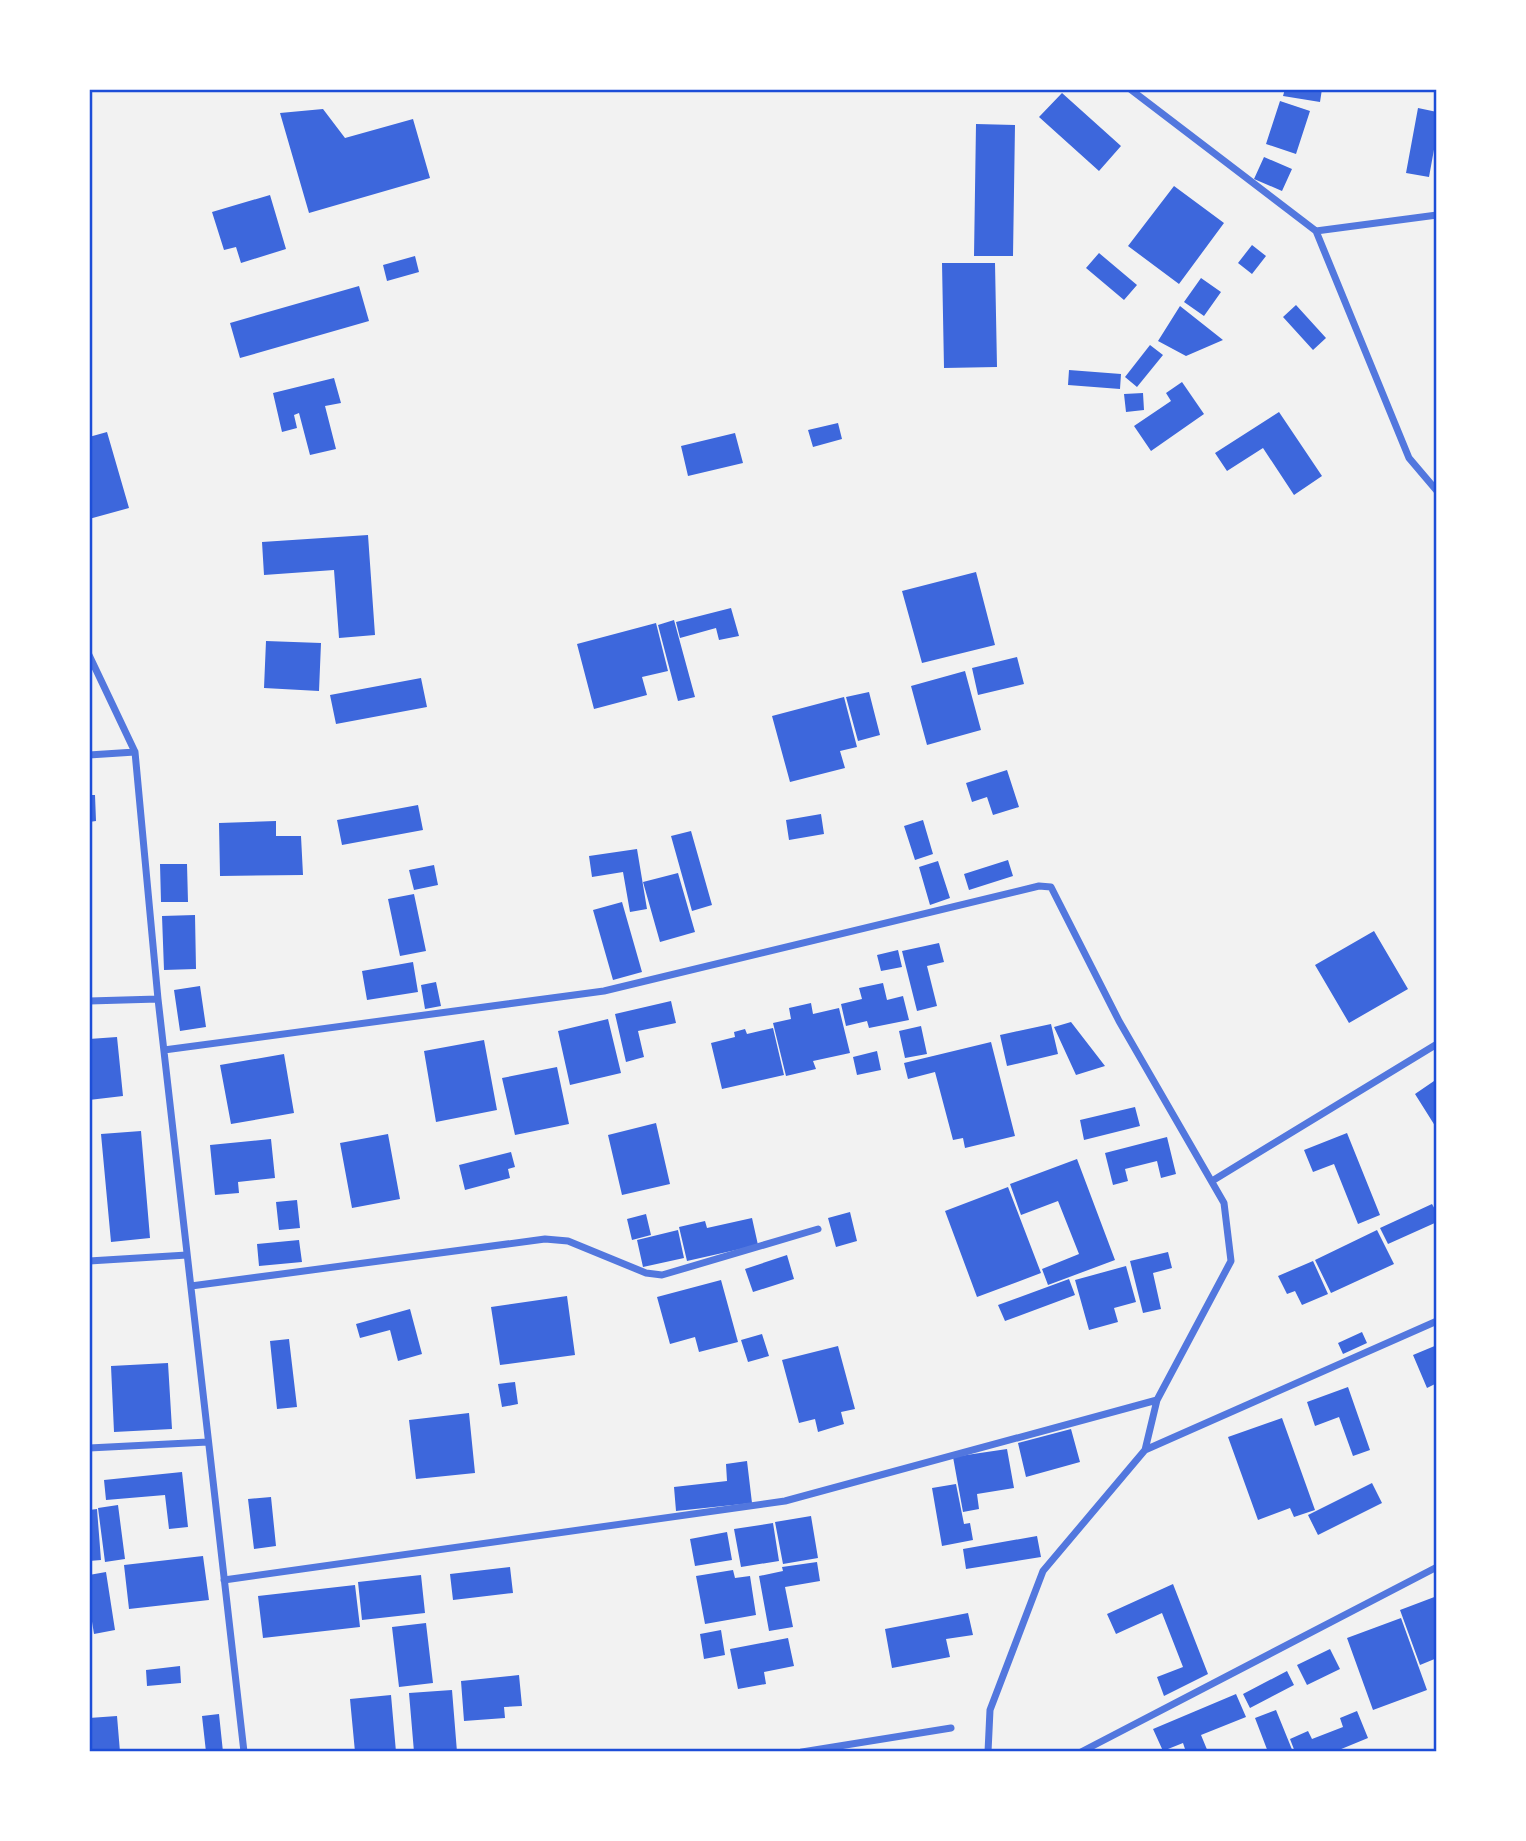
<svg xmlns="http://www.w3.org/2000/svg" width="1526" height="1841" font-family="Overpass,sans-serif">
	<style>
		.building { fill: #3d67dc }
		.lines { fill: none; stroke-linecap: round; stroke-linejoin: round }
		.minor { stroke: #5277de; stroke-width: 7 }
		.neatline { fill: none; stroke: #1d4ed8; stroke-width: 2.5 }
	</style>
	<rect width="100%" height="100%" fill="#f2f2f2"/>
	<path class="building" d="M1285,89H1322L1320,102L1283,96Z
		M1062,93L1121,146L1099,171L1039,117Z
		M1280,101L1310,111L1296,154L1266,144Z
		M1418,108L1437,112V133L1429,177L1406,173Z
		M323,109L345,138L413,119L430,178L309,213L280,113Z
		M976,124L1015,125L1013,256H974Z
		M1264,157L1292,169L1282,191L1254,179Z
		M1174,186L1224,223L1179,284L1128,246Z
		M270,195L286,249L241,263L236,247L224,250L212,212Z
		M1252,245L1266,256L1252,274L1238,263Z
		M1099,253L1137,285L1124,300L1086,268Z
		M415,256L419,272L387,281L383,265Z
		M942,263H995L997,367L944,368Z
		M1201,278L1221,292L1204,316L1184,302Z
		M359,286L369,321L240,358L230,323Z
		M1296,305L1326,338L1313,350L1283,317Z
		M1180,306L1223,340L1186,356L1158,341Z
		M1150,345L1163,355L1137,387L1125,377Z
		M1069,370L1121,374L1120,389L1068,385Z
		M334,378L341,403L325,406L336,449L310,455L299,413L294,415L297,428L282,432L273,393Z
		M1182,382L1204,414L1151,451L1134,426L1171,401L1166,393Z
		M1143,393L1144,410L1126,412L1124,394Z
		M1279,412L1322,476L1294,495L1263,448L1227,471L1215,453Z
		M838,423L842,439L813,447L808,430Z
		M107,432L129,508L89,519V437Z
		M735,433L743,463L688,476L681,446Z
		M368,535L375,635L339,638L334,570L264,575L262,542Z
		M976,572L995,645L922,663L902,591Z
		M731,608L739,636L719,640L716,628L680,638L676,622Z
		M674,620L695,697L678,701L658,625Z
		M656,623L668,671L642,677L647,695L594,709L577,644Z
		M266,641L321,643L319,691L264,688Z
		M1017,657L1024,684L978,695L972,668Z
		M965,671L981,730L927,745L911,686Z
		M421,678L427,707L336,724L330,695Z
		M869,692L880,735L858,741L846,697Z
		M844,697L857,747L840,751L845,768L790,782L772,716Z
		M1007,770L1019,807L993,815L987,797L972,802L966,783Z
		M89,795H95L96,821L89,822Z
		M418,805L423,830L342,845L337,820Z
		M821,814L824,834L789,840L786,820Z
		M923,820L933,854L915,860L904,826Z
		M276,821V836H301L303,875L220,876L219,823Z
		M691,831L712,905L692,911L671,836Z
		M637,849L647,909L630,912L623,872L592,877L589,856Z
		M1008,860L1013,876L969,890L964,874Z
		M938,861L950,898L930,905L919,867Z
		M160,864H187L188,902H161Z
		M434,865L438,885L414,890L409,870Z
		M678,873L695,932L660,942L643,882Z
		M414,894L426,951L400,956L388,899Z
		M622,902L642,972L613,980L593,910Z
		M195,915L196,969L164,970L162,916Z
		M1374,931L1408,989L1349,1023L1315,965Z
		M939,943L944,962L927,966L937,1006L917,1011L902,951Z
		M898,950L902,967L881,971L877,955Z
		M413,962L418,992L367,1000L362,971Z
		M436,982L441,1006L425,1009L421,985Z
		M883,983L887,1000L903,996L909,1020L869,1028L867,1021L846,1026L841,1004L862,999L859,988Z
		M200,986L206,1027L180,1031L174,990Z
		M671,1001L676,1023L638,1031L644,1057L626,1062L615,1014Z
		M811,1003L813,1014L839,1008L850,1053L813,1061L816,1069L786,1076L773,1023L791,1019L789,1008Z
		M608,1019L621,1073L570,1085L558,1031Z
		M1071,1022L1105,1066L1076,1075L1054,1027Z
		M1051,1024L1058,1054L1007,1066L1000,1035Z
		M921,1026L927,1054L905,1058L899,1031Z
		M773,1028L784,1075L722,1089L711,1043L735,1037L734,1032L745,1029L747,1034Z
		M117,1037L123,1096L89,1100V1039Z
		M484,1040L497,1110L436,1122L424,1051Z
		M991,1042L1015,1136L965,1148L963,1138L953,1140L935,1072L908,1079L904,1063Z
		M877,1051L881,1070L857,1075L853,1057Z
		M284,1054L294,1113L231,1124L220,1065Z
		M557,1067L569,1124L515,1135L502,1078Z
		M1434,1081L1437,1086V1129L1415,1094Z
		M1135,1107L1140,1126L1084,1140L1080,1120Z
		M656,1123L670,1184L622,1195L608,1135Z
		M141,1131L150,1238L111,1242L101,1134Z
		M1347,1133L1380,1215L1358,1224L1334,1164L1313,1172L1304,1150Z
		M388,1134L400,1199L352,1208L340,1143Z
		M1167,1137L1176,1174L1161,1178L1157,1161L1125,1169L1128,1181L1113,1185L1105,1153Z
		M271,1139L275,1178L238,1182L239,1193L215,1195L210,1145Z
		M511,1152L515,1167L508,1169L510,1178L465,1190L459,1165Z
		M1077,1159L1115,1260L1048,1285L1042,1269L1079,1254L1058,1201L1021,1215L1010,1184Z
		M1008,1187L1041,1273L977,1297L945,1211Z
		M297,1200L300,1228L279,1230L276,1202Z
		M1432,1204L1437,1213V1222L1388,1244L1380,1228Z
		M850,1212L857,1241L836,1247L828,1218Z
		M646,1214L651,1235L632,1240L627,1219Z
		M752,1218L758,1245L687,1261L679,1227L705,1221L707,1228Z
		M678,1230L684,1258L643,1267L637,1240Z
		M1377,1230L1394,1264L1331,1293L1315,1260Z
		M299,1240L302,1262L259,1266L257,1244Z
		M1168,1252L1172,1268L1153,1273L1161,1309L1143,1313L1130,1261Z
		M787,1255L794,1279L753,1292L745,1269Z
		M1313,1261L1328,1294L1302,1305L1295,1291L1287,1294L1278,1276Z
		M1126,1266L1136,1302L1114,1308L1118,1322L1089,1330L1075,1280Z
		M1069,1279L1075,1295L1005,1321L998,1305Z
		M721,1280L738,1342L699,1352L695,1337L670,1344L657,1297Z
		M567,1296L575,1355L500,1365L491,1307Z
		M410,1309L422,1354L398,1361L390,1330L360,1338L356,1324Z
		M1362,1332L1367,1343L1343,1354L1338,1343Z
		M762,1334L769,1356L748,1362L741,1340Z
		M289,1339L297,1407L277,1409L270,1341Z
		M1437,1345V1383L1427,1388L1413,1355Z
		M838,1346L855,1409L841,1412L844,1424L818,1432L815,1419L799,1423L782,1360Z
		M168,1363L172,1429L114,1432L111,1366Z
		M515,1382L518,1404L502,1407L498,1384Z
		M1348,1387L1370,1450L1353,1456L1339,1417L1315,1426L1307,1402Z
		M469,1413L475,1473L416,1479L409,1420Z
		M1282,1418L1315,1510L1294,1517L1290,1508L1258,1520L1228,1437Z
		M1071,1429L1080,1462L1026,1477L1018,1443Z
		M1007,1449L1014,1488L977,1494L979,1509L963,1512L953,1457Z
		M747,1461L752,1503L676,1511L674,1487L727,1481L726,1464Z
		M182,1472L188,1527L169,1529L165,1495L106,1500L104,1480Z
		M1372,1483L1382,1503L1318,1535L1308,1515Z
		M956,1484L964,1524L970,1523L973,1540L942,1546L932,1488Z
		M271,1497L276,1546L254,1549L248,1499Z
		M118,1505L125,1559L105,1562L98,1508Z
		M97,1509L101,1560L89,1561V1510Z
		M811,1516L818,1558L783,1564L775,1522Z
		M773,1523L779,1561L741,1567L734,1529Z
		M727,1532L732,1560L695,1566L690,1539Z
		M1037,1536L1041,1557L966,1569L963,1549Z
		M203,1556L209,1600L129,1609L124,1565Z
		M817,1562L820,1581L785,1587L793,1627L769,1631L759,1576L783,1571L782,1567Z
		M510,1567L513,1593L453,1600L450,1574Z
		M733,1570L735,1578L750,1576L756,1615L705,1624L696,1576Z
		M106,1572L115,1630L94,1634L89,1603V1575Z
		M421,1575L425,1613L362,1620L358,1582Z
		M1173,1584L1208,1674L1164,1696L1157,1677L1183,1667L1162,1613L1116,1634L1107,1614Z
		M355,1585L360,1627L263,1638L258,1596Z
		M1437,1596V1658L1420,1665L1400,1610Z
		M968,1613L973,1635L946,1639L950,1657L892,1668L885,1629Z
		M1401,1618L1427,1690L1373,1710L1347,1638Z
		M426,1623L433,1683L399,1687L392,1627Z
		M721,1630L725,1655L704,1659L700,1634Z
		M788,1638L794,1666L764,1672L766,1684L738,1689L730,1649Z
		M1330,1649L1340,1669L1307,1685L1297,1665Z
		M180,1666L181,1683L147,1686L146,1670Z
		M1287,1671L1294,1685L1250,1708L1243,1694Z
		M519,1675L522,1706L504,1707L505,1718L464,1721L461,1681Z
		M452,1690L457,1752H414L409,1693Z
		M1236,1694L1246,1717L1201,1735L1208,1752H1186L1183,1743L1163,1751L1153,1729Z
		M391,1695L396,1752H355L350,1699Z
		M1276,1710L1293,1752H1268L1255,1718Z
		M1357,1711L1368,1738L1334,1752H1295L1290,1739L1308,1731L1312,1739L1343,1727L1340,1718Z
		M219,1714L223,1752H206L202,1716Z
		M117,1716L120,1752H89V1718Z"/>
	<g class="lines">
		<path class="minor" d="M1130,89L1316,231L1409,458L1437,491
			M1316,231L1437,215
			M89,655L135,752L158,999L244,1752
			M89,755L135,752
			M89,1001L158,999
			M164,1050L604,991L1039,886L1051,887L1119,1021L1224,1203L1231,1261L1157,1400L1145,1450L1043,1571L990,1710L988,1752
			M1212,1181L1437,1044
			M89,1261L187,1255
			M191,1286L545,1239L568,1241L646,1273L662,1275L818,1229
			M89,1448L208,1442
			M1145,1450L1437,1321
			M224,1580L785,1501L1157,1400
			M802,1752L951,1728
			M1081,1752L1437,1567"/>
	</g>
	<rect width="1526" height="1841" fill="none" stroke="#ffffff" stroke-width="182"/>
	<rect x="91" y="91" width="1344" height="1659" class="neatline"/>
</svg>
